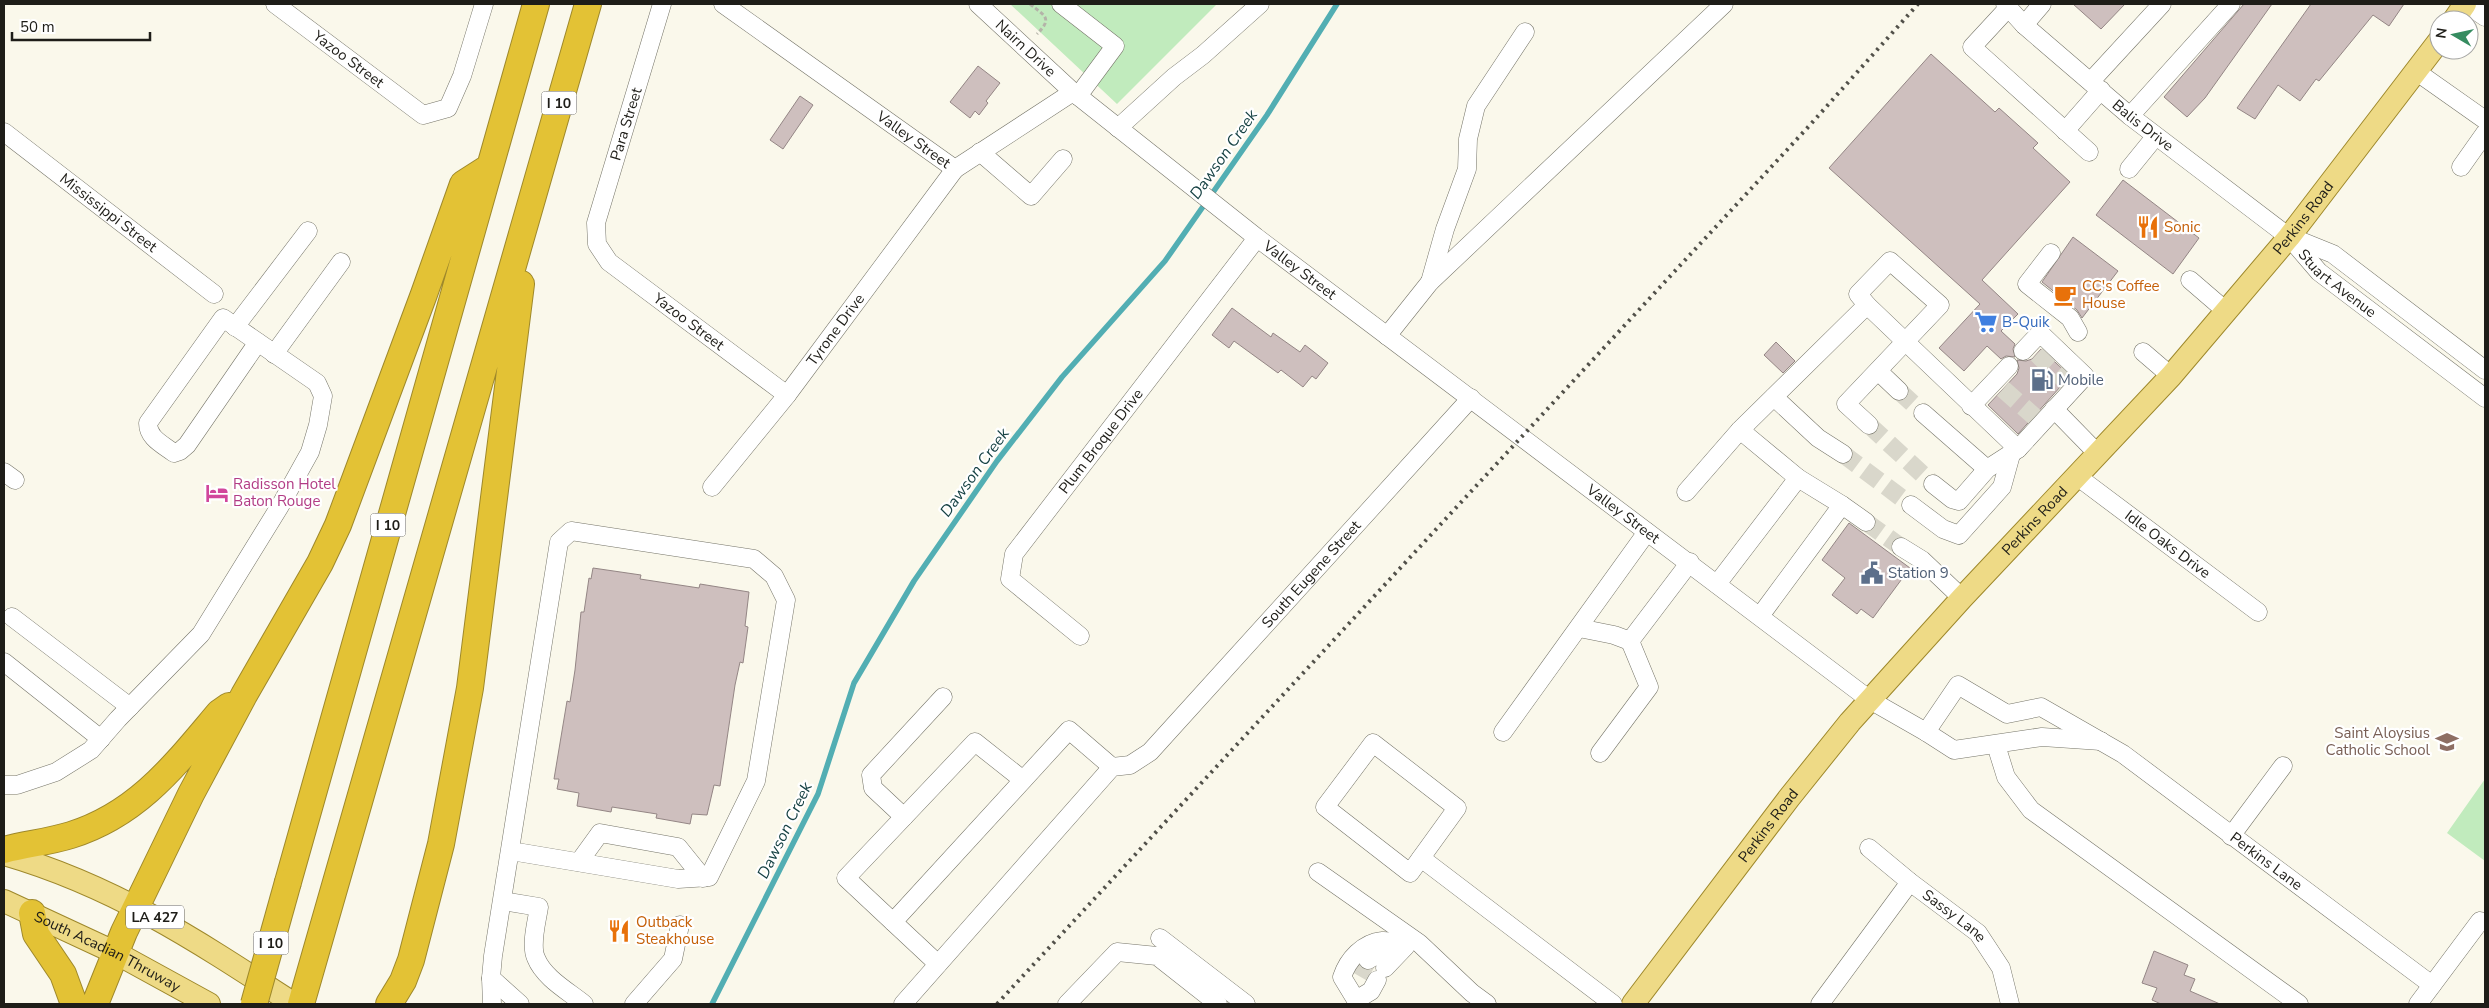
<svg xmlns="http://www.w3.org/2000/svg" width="2489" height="1008" font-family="'Nunito Sans',sans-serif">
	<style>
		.green { fill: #c1ebbd }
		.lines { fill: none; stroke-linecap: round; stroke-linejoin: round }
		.stream { stroke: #52aeb3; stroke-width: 5.5 }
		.building { fill: #cebfbe; stroke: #948685 }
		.minor-tunnel { stroke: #d9d7cb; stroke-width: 18; stroke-dasharray: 18 9; stroke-linecap: butt }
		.minor-casing { stroke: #767569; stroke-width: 19 }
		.major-casing { stroke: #9e882b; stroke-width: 24 }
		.highway-casing { stroke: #9e882b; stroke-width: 28 }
		.path { stroke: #b4b3a8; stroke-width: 3; stroke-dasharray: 4 2.5; stroke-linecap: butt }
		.minor { stroke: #fff; stroke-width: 18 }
		.major { stroke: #eeda86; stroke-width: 22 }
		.highway { stroke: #e3c235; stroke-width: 26 }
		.rail { stroke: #515049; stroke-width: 4; stroke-dasharray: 2.5 5; stroke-linecap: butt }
		.highway-bridge-casing { stroke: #9e882b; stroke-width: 28; stroke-linecap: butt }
		.highway-bridge { stroke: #e3c235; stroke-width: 26 }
		.labels { text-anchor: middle; stroke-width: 4.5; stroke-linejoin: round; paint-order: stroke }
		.shield { fill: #fff; stroke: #62615d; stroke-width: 1 }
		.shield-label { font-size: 14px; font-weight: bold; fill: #1e1d18 }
		.street-label { font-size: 15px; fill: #1e1d18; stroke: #fff }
		.food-label { font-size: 15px; fill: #c56008; stroke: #fff; text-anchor: start }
		.shop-label { font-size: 15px; fill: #366cbe; stroke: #fff; text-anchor: start }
		.service-label { font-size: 15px; fill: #4e5e75; stroke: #fff; text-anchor: start }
		.hotel-label { font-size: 15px; fill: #b23c85; stroke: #fff; text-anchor: start }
		.education-label { font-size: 15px; fill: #785e54; stroke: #fff; text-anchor: end }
		.water-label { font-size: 16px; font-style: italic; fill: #174244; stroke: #fff }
	</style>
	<rect width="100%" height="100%" fill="#faf8eb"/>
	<path class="green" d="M1010,4H1217L1117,104Z
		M2485,779V861L2447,833Z"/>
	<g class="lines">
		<path class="stream" d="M712,1004L818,794L854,683L914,581L997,461L1062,377L1165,261L1267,115L1337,4"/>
	</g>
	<path class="building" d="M2073,4H2125L2101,29Z
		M2244,4H2272L2205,98L2187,117L2164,97Z
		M2311,4H2404L2389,26L2373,15L2319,81L2316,79L2300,101L2278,85L2255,119L2237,108Z
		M1931,54L1995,112L1999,108L2038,143L2033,148L2070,182L1982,280L2018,314L2001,331L2015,344L2013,349L2015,357L2006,356L2001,359L1987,346L1964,371L1939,348L1980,304L1829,168Z
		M978,66L1000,83L986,101L988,103L979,115L975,111L970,118L950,102Z
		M800,96L813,105L783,149L770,140Z
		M2123,180L2199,238L2173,274L2096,215Z
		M2073,237L2118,271L2082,318L2077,310L2042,282Z
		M1232,308L1271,337L1273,333L1300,352L1305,345L1328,363L1316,379L1312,376L1303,387L1281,370L1278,373L1234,341L1229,348L1212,335Z
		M1776,342L1795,361L1783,373L1764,355Z
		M2041,349L2070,376L2018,434L1988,405L2017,374L2019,368L2017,360L2026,361L2032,359Z
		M1849,523L1910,568L1873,618L1861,609L1857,614L1832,595L1845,578L1822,560Z
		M593,568L641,575L640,579L699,588L700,584L749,592L745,626L748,627L743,663L740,662L735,685L720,786L714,785L707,815L692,814L690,824L656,818L657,814L612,807L611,812L577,806L579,793L557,789L559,779H554L567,701L570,702L575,670L581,612H584L589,578L591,579Z
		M2154,951L2188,965L2184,975L2195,979L2190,991L2220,1004H2161L2152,1000L2157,988L2142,983Z"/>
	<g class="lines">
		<path class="minor-tunnel" d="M2037,354L2069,384
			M2003,389L2037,419
			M1899,391L1923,413
			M1869,425L1933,484
			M1843,454L1911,505
			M1866,522L1901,547
			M1359,976L1368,960"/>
		<defs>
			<g id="minor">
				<path id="s1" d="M275,4L423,115L448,108L462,76L484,4"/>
				<path id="s2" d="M662,4L596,223L597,244L609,262L787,395"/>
				<path id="s3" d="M723,4L955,169L1073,92L1256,237L1870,700L1926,732L1954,750L2042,737L2101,741"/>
				<path id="s4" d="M978,4L1073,92"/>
				<path d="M1061,4L1115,46L1078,96"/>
				<path id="s5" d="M2005,4L2024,25L2130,116L2289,237L2319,272L2485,398"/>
				<path d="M2466,4L2485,17"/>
				<path d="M2009,7L1972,47L2089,152"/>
				<path d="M2024,25L2042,4"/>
				<path d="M2417,72L2485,120"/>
				<path d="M2091,81L2162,4"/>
				<path d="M2130,116L2231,4"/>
				<path d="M1118,128L1174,77L1203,55L1260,4"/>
				<path d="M2065,131L2101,90"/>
				<path id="s6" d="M4,132L214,294"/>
				<path d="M980,152L1031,196L1063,159"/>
				<path d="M2461,167L2485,133"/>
				<path d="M2129,169L2155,137"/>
				<path d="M2291,237L2333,254L2485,370"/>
				<path d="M2051,253L2027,284L2070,318L2078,332"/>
				<path d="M2190,280L2226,311"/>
				<path d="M1430,282L1445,229L1467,169L1468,139L1476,106L1525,32"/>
				<path d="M1867,305L1858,294L1890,261L1940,305L1846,404L1869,425"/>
				<path d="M235,327L308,231"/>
				<path d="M1387,336L1430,282L1724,4"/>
				<path d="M2143,352L2171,376"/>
				<path d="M274,354L341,262"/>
				<path d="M1878,371L1899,391"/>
				<path d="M1774,397L1818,438L1843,454"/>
				<path d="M1971,406L2009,366"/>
				<path d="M2054,409L2098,454"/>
				<path d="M1923,413L1987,469"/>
				<path d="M4,472L15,480"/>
				<path id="s7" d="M2078,477L2258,612"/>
				<path d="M1933,484L1952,499L1959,501L1987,469L2018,449L2085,376L2040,333L2023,351"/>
				<path id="s8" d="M712,487L787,395L955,169"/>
				<path d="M1686,492L1740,430"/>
				<path d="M1842,505L1866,522"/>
				<path d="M1911,505L1943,529L1959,535L2002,487L2012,451"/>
				<path d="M1901,547L1922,560L1962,598"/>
				<path d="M1717,584L1798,478L1740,430L1867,305L2018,449"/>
				<path d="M1760,616L1842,505L1798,478"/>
				<path d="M12,617L130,707"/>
				<path d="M1579,628L1614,635L1630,641L1690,562"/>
				<path id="s9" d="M1080,636L1010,579L1014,554L1257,238"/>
				<path d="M4,662L101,739"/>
				<path d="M1503,732L1647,532"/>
				<path id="s10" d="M1926,732L1958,685L2007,714L2041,707L2123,754L2432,985"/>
				<path d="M1373,743L1457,808L1410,873L1325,807Z"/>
				<path d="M1996,745L2006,777L2031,810L2299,1004"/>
				<path d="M1600,753L1649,687L1630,641"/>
				<path d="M4,785H17L56,772L91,750L118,719L201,634L280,506L310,452L318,425L323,396L317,383L223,318L148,423C148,438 162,444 174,453L180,451L187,445L258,342"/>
				<path d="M904,817L873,788L871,775L943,697"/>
				<path d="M2231,836L2283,766"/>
				<path id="s11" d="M1869,848L1910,882L1978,933L2001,968L2010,1004"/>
				<path d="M511,851L678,879L709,877L756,781L786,600L774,576L754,559L571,531L559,542L493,956L491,978L520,1004"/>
				<path d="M1421,858L1613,1004"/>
				<path d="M579,862L600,833L678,847L703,878"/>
				<path d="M1318,872L1419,943L1472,993L1487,1004"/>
				<path d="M503,901L539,907C537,921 530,945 536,958C544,978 568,991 584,1004"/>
				<path d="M893,922L846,878L975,742L1023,780"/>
				<path d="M1160,938L1246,1004"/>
				<path d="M1368,960L1381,952L1396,948"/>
				<path d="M938,964L893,922L1069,730L1112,767"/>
				<path d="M1385,968L1406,946"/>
				<path d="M491,978L492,1004"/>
				<path d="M1377,980L1371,991L1356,1000L1342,977C1348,959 1363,943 1382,941C1389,940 1399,944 1406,945"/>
				<path d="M634,1004L673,959L680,925"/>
				<path id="s12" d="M903,1004L1112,767L1130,765L1150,752L1471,398"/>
				<path d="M1067,1004L1117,952L1157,956L1218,1004"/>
				<path d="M1820,1004L1910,882"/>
				<path d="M2418,1004L2480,921"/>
			</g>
			<g id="major">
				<path d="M2454,20L2465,4"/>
				<path d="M4,854C115,886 199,942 294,1004"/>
				<path id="s13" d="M4,901L116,953L209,1004"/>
				<path id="s14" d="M1633,1004L1789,798L1850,722L1962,598L2171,376L2289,237L2439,41"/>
			</g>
			<path id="highway" d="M4,850C26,844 49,842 71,835C138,814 175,765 219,713L229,706
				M288,882L536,4
				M32,913L36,934L63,974L74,1004
				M95,1004L124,932L191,794L244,695L320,563L338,525L424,294L463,184L488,168
				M301,1004L588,4
				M389,1004L403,981L411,960L441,844L470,688L521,284"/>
		</defs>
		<use href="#minor" class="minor-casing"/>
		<use href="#major" class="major-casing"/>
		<use href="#highway" class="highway-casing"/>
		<path class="path" d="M1030,4C1045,16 1053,18 1037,34"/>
		<use href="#minor" class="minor"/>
		<use href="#major" class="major"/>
		<use href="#highway" class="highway"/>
		<path class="rail" d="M997,1004L1810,125L1918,4"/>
		<defs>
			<path id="highway-bridge" d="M254,1004L288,882"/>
		</defs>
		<use href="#highway-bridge" class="highway-bridge-casing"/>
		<use href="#highway-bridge" class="highway-bridge"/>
	</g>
	<defs>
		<symbol id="restaurant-bare" viewBox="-9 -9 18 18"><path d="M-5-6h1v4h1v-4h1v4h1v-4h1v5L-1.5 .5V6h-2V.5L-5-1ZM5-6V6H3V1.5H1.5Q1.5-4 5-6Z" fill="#e8710a" stroke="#fff" stroke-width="2.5" paint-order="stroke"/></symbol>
		<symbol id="cafe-bare" viewBox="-9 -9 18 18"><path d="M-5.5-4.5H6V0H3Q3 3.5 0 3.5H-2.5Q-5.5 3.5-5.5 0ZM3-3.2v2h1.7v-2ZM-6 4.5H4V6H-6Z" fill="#e8710a" stroke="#fff" stroke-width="2.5" paint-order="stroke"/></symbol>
		<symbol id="supermarket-bare" viewBox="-9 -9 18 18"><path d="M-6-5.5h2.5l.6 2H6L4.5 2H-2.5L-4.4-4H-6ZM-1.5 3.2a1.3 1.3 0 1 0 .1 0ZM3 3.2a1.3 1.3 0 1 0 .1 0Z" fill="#3f7fe0" stroke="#fff" stroke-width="2.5" paint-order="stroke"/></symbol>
		<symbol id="fuel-bare" viewBox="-9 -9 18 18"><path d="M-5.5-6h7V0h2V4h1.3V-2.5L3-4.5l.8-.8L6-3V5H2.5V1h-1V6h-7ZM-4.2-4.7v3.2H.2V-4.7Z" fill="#5c6f8a" stroke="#fff" stroke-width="2.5" paint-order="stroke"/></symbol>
		<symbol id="hotel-bare" viewBox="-9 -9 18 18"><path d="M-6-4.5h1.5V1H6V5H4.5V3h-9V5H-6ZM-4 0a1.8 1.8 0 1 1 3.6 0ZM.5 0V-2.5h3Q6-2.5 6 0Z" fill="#d1479c" stroke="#fff" stroke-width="2.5" paint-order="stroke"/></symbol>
		<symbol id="civic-bare" viewBox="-9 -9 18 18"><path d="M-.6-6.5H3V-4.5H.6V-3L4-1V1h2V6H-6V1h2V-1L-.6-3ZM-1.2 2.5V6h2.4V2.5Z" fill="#5c6f8a" stroke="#fff" stroke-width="2.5" paint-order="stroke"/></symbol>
		<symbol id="school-bare" viewBox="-9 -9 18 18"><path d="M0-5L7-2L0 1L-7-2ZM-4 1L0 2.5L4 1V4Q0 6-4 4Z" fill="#8d6e63" stroke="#fff" stroke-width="2.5" paint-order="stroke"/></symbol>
	</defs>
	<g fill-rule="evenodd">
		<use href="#restaurant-bare" x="2132" y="211" width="32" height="32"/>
		<use href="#cafe-bare" x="2049" y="279" width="32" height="32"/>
		<use href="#supermarket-bare" x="1970" y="306" width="32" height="32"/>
		<use href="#fuel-bare" x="2026" y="364" width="32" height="32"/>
		<use href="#hotel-bare" x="201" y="477" width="32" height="32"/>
		<use href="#civic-bare" x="1856" y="557" width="32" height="32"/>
		<use href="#school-bare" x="2431" y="726" width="32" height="32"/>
		<use href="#restaurant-bare" x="603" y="915" width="32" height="32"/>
	</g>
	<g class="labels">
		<g class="shield">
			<rect x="541.5" y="91.5" width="35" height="23" rx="4"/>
			<rect x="370.5" y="513.5" width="35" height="23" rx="4"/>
			<rect x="126" y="905.5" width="58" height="23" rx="4"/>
			<rect x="253.5" y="931.5" width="35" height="23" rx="4"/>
		</g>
		<g class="shield-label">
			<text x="559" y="108">I 10</text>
			<text x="388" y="530">I 10</text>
			<text x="155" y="922">LA 427</text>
			<text x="271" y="948">I 10</text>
		</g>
		<g class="street-label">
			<text dy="5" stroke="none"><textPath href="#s4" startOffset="65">Nairn Drive</textPath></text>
			<text dy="5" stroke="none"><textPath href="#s1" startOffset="92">Yazoo Street</textPath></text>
			<text transform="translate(626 124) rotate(-73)" y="5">Para Street</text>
			<text dy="5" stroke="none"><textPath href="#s5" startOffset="184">Balis Drive</textPath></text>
			<text dy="5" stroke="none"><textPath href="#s3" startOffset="234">Valley Street</textPath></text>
			<text dy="5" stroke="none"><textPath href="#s6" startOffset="132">Mississippi Street</textPath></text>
			<text dy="5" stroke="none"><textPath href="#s14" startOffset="1034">Perkins Road</textPath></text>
			<text dy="5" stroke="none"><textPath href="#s3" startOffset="714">Valley Street</textPath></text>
			<text dy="5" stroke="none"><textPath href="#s5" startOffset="435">Stuart Avenue</textPath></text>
			<text dy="5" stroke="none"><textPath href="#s2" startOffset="371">Yazoo Street</textPath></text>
			<text dy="5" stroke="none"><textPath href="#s8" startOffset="200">Tyrone Drive</textPath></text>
			<text dy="5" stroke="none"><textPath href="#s9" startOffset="258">Plum Broque Drive</textPath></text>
			<text dy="5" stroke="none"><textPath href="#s3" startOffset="1119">Valley Street</textPath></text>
			<text dy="5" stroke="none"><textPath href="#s14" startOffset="629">Perkins Road</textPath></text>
			<text dy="5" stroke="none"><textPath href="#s7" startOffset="112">Idle Oaks Drive</textPath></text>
			<text dy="5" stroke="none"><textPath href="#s12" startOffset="598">South Eugene Street</textPath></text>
			<text dy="5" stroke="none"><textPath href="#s14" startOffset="224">Perkins Road</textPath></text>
			<text dy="5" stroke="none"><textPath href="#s10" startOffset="422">Perkins Lane</textPath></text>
			<text dy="5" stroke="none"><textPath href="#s11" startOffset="109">Sassy Lane</textPath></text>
			<text dy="5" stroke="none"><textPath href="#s13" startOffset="115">South Acadian Thruway</textPath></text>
		</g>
		<g class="food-label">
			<text x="2164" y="232">Sonic</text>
			<text x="2082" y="291">CC's Coffee<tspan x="2082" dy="17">House</tspan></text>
			<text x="636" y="927">Outback<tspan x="636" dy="17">Steakhouse</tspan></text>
		</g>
		<g class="shop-label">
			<text x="2002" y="327">B-Quik</text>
		</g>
		<g class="service-label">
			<text x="2058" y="385">Mobile</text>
			<text x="1888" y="578">Station 9</text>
		</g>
		<g class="hotel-label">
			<text x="233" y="489">Radisson Hotel<tspan x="233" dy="17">Baton Rouge</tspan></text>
		</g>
		<g class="education-label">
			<text x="2430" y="738">Saint Aloysius<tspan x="2430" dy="17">Catholic School</tspan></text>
		</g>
		<g class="water-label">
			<text transform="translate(1223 154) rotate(-55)" y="6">Dawson Creek</text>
			<text transform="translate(974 472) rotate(-54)" y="6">Dawson Creek</text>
			<text transform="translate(784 830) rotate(-64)" y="6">Dawson Creek</text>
		</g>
	</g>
	<rect width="2489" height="1008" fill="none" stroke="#1e1d18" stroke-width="10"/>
	<g transform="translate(2454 35) rotate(279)"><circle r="24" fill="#ffffff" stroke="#a5a5a3"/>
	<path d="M0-4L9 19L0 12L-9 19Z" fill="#368c60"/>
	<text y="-8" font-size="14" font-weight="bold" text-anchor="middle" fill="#1e1d18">N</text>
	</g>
	<path d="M12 32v8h138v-8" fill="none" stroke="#1e1d18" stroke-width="2.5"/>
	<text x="20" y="32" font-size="15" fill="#1e1d18" stroke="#ffffff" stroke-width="4" paint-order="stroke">50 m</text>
</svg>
